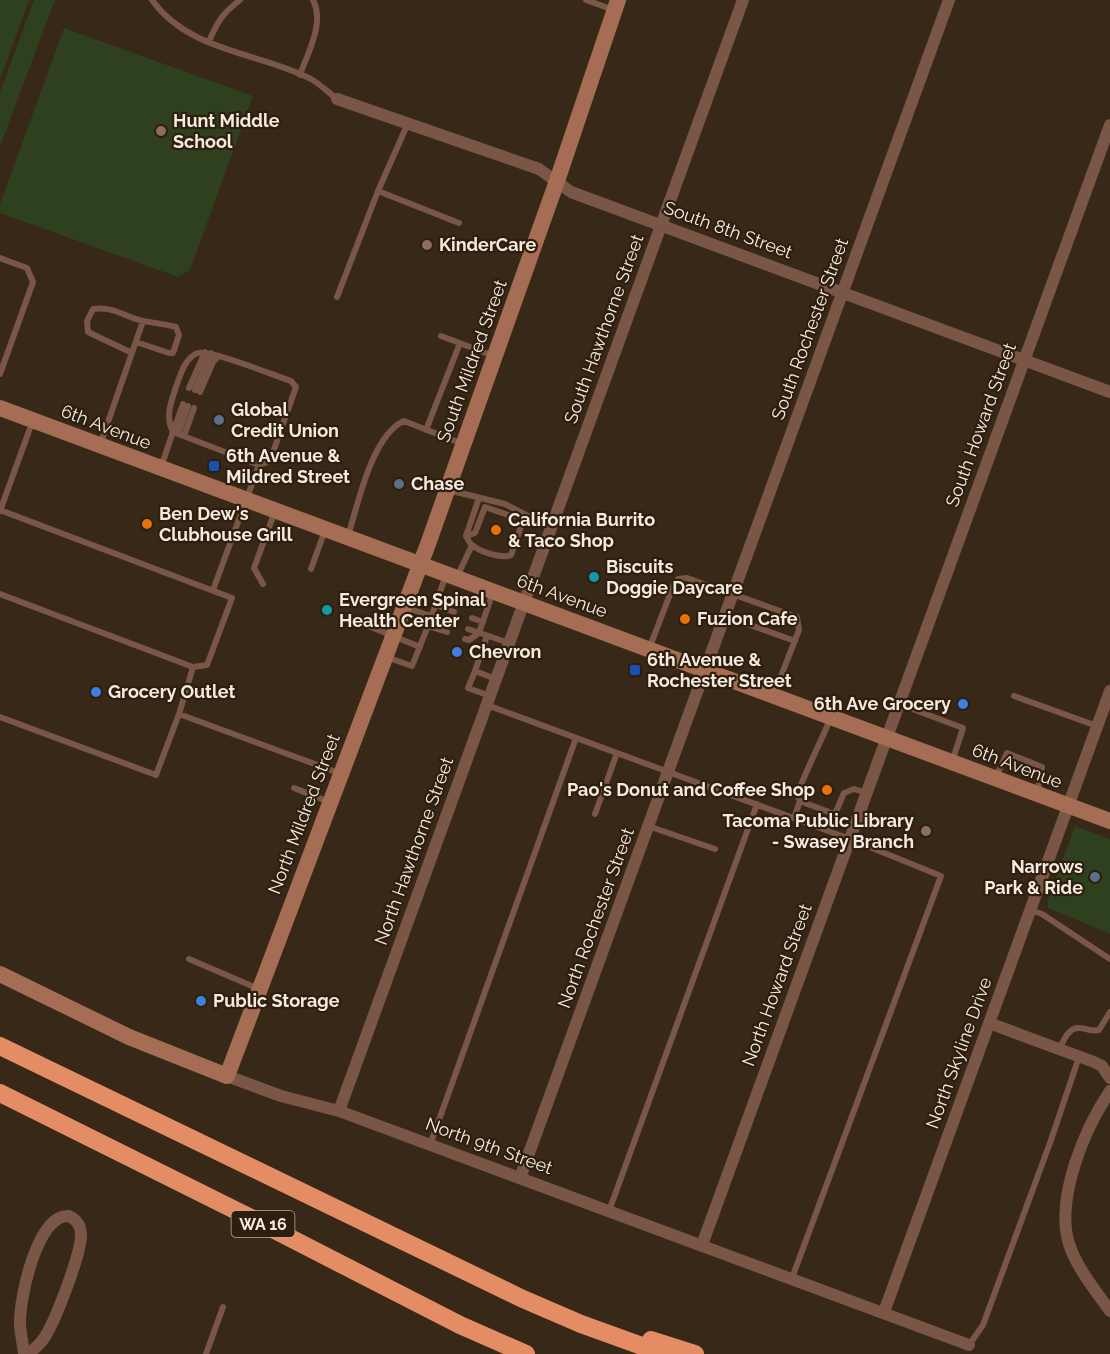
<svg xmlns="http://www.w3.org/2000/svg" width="1110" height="1354" font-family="Raleway,sans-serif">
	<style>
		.green { fill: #2f401e }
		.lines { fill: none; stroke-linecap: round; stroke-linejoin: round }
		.lane { stroke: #7a5646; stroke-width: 6 }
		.street { stroke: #7a5646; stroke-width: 12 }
		.secondary { stroke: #a56d53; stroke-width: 16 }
		.highway { stroke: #e48d65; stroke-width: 18 }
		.education-dot { fill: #8d6e63; stroke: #2e1e0e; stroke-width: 2 }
		.service-dot { fill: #5c6f8a; stroke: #2e1e0e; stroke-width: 2 }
		.transit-dot { fill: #1a4fb4; stroke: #2e1e0e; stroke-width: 2 }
		.food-dot { fill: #e8710a; stroke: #2e1e0e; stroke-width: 2 }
		.culture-dot { fill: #0f9aa8; stroke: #2e1e0e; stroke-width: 2 }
		.shop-dot { fill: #3f7fe0; stroke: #2e1e0e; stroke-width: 2 }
		.labels { text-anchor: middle; stroke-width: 4.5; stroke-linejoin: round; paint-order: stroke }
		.shield { fill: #2e1e0e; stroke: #b9ada1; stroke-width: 1.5 }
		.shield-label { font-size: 16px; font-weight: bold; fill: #f5eae0 }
		.poi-label { font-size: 18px; font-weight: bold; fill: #f5eae0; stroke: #2e1e0e; text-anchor: start }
		.street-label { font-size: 18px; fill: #f5eae0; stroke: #2e1e0e }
	</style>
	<rect width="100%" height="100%" fill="#382818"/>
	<path class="green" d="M0,0H29L0,80Z
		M34,0H55L0,146V92Z
		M64,28L253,96L190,270L178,277L0,213V204Z
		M1075,826L1110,839V934L1048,908V900Z"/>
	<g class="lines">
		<path class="lane" d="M152,0C189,52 259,52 311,79C320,84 329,93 337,99
			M586,0L614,10
			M209,41C218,21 222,14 240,0
			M300,75C308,52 325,23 313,0
			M378,191L459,223
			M0,258L27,268L33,282L0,374
			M337,297L378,191L408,123
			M441,336L494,356
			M132,353L88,332L87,321L93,309C114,306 124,317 143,321C155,323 164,324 176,327L179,335L173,353H169L136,342
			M189,388L205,352
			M195,390L211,353
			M200,392L213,362L219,356
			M426,430L460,343
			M178,434L188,406
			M184,436L194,408
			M100,445L143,321
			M161,467L173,432C165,417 171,402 176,387C180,376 185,357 198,353C210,349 275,376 291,381L296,387L271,458L267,462L259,465L173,432L183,404
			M448,490L505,504L551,528
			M0,511L33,420
			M348,536C358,504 372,435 404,421L463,444
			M466,536L475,533L485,507L511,516L525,515L511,555C502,559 480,552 472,545C469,543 468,539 466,536L479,498
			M311,569L325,530
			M446,575L428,626L447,632
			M457,577L472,545
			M263,584L254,568L275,511
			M213,590L259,465
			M0,594L193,667L207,665L232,598L0,510
			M436,605L454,612
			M405,607L450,623
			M725,616L795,641
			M472,618L483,622
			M361,623L420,647
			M468,629L509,643
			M465,639L469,640L479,633L493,592
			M649,649L674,584L678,579L687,578L797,617L799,630L774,694
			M386,657L412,666L428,626
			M475,671L487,636
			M490,696L468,688L475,671L496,679
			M1014,696L1097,726
			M899,704L963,728L952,762
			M487,705L850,839L941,876L792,1278
			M179,714L339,773
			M0,717L156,775L179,714L193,667
			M996,777L1007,753L1042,767L1037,794
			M294,788L329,802
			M800,801L834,814
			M595,814L617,753
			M794,818L800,801L797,795C807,768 820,744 831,717
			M648,826L715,849
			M828,830L844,793L854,789L867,793
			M1030,910L1042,914L1110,959
			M189,959L259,989
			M1060,1049C1062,1042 1069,1027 1079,1028C1087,1028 1090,1032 1099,1030L1110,1012
			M430,1145L576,738
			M609,1211L757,804
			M969,1345L983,1325L1051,1140L1079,1057
			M206,1354L223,1307"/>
		<path class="street" d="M337,99L539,169L571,192L1110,392
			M989,1023L1094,1062L1102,1066L1110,1078
			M227,1076L281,1096L339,1111L969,1345
			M1110,1091C1085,1128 1055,1198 1069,1244C1077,1268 1095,1290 1110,1311
			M339,1111L743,0
			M520,1178L949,0
			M702,1245L1110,125
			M884,1312L1110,691
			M24,1354C23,1343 20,1333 20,1322C20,1297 37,1214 69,1216C77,1220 81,1226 81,1235C81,1254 54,1326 42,1341C38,1346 33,1350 28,1354"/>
		<path class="secondary" d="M0,408L1110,821
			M0,974L129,1037L227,1076L428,544L557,181L618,0"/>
		<path class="highway" d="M0,1046L523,1299L581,1324L664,1354
			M0,1093L255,1220L460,1325L526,1354
			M651,1340L695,1354"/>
	</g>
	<g class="education-dot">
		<circle cx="161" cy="131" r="6"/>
		<circle cx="427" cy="245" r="6"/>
		<circle cx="926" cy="831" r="6"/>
	</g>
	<g class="service-dot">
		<circle cx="219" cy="420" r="6"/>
		<circle cx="399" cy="484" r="6"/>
		<circle cx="1095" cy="877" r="6"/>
	</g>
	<g class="transit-dot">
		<rect x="208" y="460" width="12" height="12" rx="3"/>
		<rect x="629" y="664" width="12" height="12" rx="3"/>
	</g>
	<g class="food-dot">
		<circle cx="147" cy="524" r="6"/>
		<circle cx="496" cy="530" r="6"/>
		<circle cx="685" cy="619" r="6"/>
		<circle cx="827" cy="790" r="6"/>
	</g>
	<g class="culture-dot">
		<circle cx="594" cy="577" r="6"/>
		<circle cx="327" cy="610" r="6"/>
	</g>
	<g class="shop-dot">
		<circle cx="457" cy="652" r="6"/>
		<circle cx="96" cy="692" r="6"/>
		<circle cx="963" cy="704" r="6"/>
		<circle cx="201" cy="1001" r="6"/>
	</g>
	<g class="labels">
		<rect class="shield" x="231.5" y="1211" width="63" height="26" rx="4.5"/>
		<g class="shield-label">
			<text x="263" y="1230">WA 16</text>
		</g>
		<g class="poi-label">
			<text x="173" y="127">Hunt Middle<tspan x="173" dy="21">School</tspan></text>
			<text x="439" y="251">KinderCare</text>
			<text x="231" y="416">Global<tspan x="231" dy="21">Credit Union</tspan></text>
			<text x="226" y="462">6th Avenue &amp;<tspan x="226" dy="21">Mildred Street</tspan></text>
			<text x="411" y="490">Chase</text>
			<text x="159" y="520">Ben Dew's<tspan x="159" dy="21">Clubhouse Grill</tspan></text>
			<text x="508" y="526">California Burrito<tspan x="508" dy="21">&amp; Taco Shop</tspan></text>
			<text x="606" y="573">Biscuits<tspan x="606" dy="21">Doggie Daycare</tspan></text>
			<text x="339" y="606">Evergreen Spinal<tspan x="339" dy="21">Health Center</tspan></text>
			<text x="697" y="625">Fuzion Cafe</text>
			<text x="469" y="658">Chevron</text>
			<text x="647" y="666">6th Avenue &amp;<tspan x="647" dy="21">Rochester Street</tspan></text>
			<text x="108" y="698">Grocery Outlet</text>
			<text x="951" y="710" text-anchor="end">6th Ave Grocery</text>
			<text x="815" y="796" text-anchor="end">Pao's Donut and Coffee Shop</text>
			<text x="914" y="827" text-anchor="end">Tacoma Public Library<tspan x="914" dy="21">- Swasey Branch</tspan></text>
			<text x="1083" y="873" text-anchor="end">Narrows<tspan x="1083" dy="21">Park &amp; Ride</tspan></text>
			<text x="213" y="1007">Public Storage</text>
		</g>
		<g class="street-label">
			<text transform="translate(728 230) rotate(20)" y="6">South 8th Street</text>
			<text transform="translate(604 329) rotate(-70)" y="6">South Hawthorne Street</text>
			<text transform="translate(810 329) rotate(-70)" y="6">South Rochester Street</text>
			<text transform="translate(472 361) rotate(-70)" y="6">South Mildred Street</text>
			<text transform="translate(981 425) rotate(-70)" y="6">South Howard Street</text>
			<text transform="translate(106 427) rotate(21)" y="6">6th Avenue</text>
			<text transform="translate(562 596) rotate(20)" y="6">6th Avenue</text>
			<text transform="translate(1017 766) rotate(21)" y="6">6th Avenue</text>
			<text transform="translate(304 814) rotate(-69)" y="6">North Mildred Street</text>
			<text transform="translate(414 851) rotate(-70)" y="6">North Hawthorne Street</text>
			<text transform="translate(596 918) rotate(-70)" y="6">North Rochester Street</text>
			<text transform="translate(777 985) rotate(-70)" y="6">North Howard Street</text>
			<text transform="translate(959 1053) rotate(-70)" y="6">North Skyline Drive</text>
			<text transform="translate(489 1146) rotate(20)" y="6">North 9th Street</text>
		</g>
	</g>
</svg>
